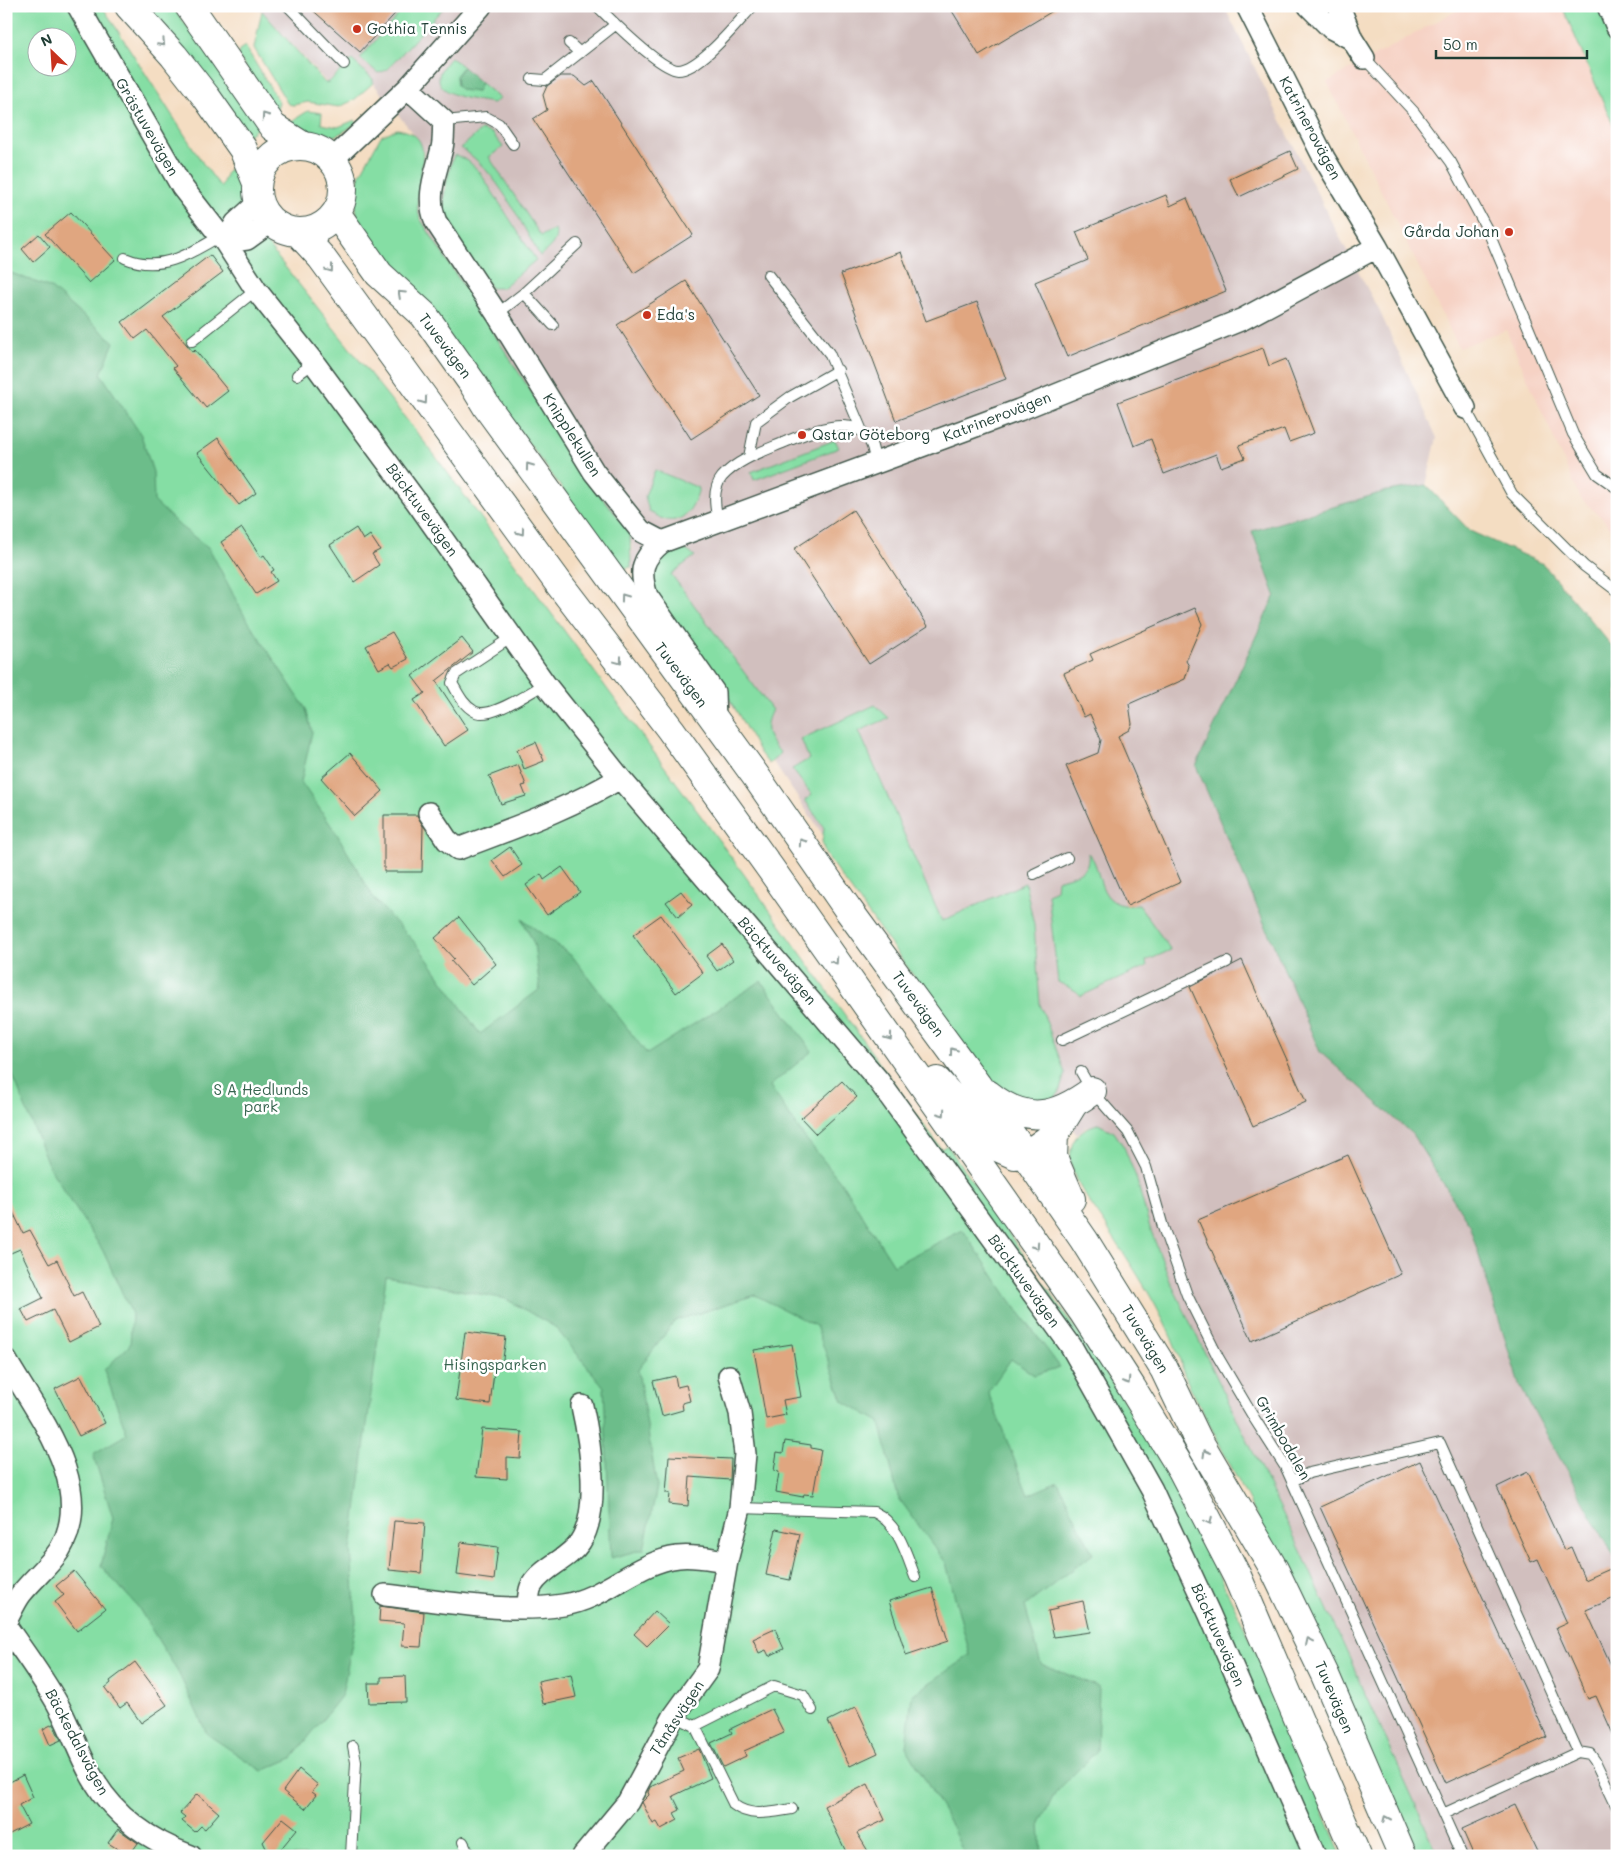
<svg xmlns="http://www.w3.org/2000/svg" width="1623" height="1862" font-family="Mali,sans-serif">
	<style>
		.built { fill: #f6d2c4 }
		.industrial { fill: #d1bfbe }
		.green { fill: #85dea4; stroke: #528e6c; fill-rule: evenodd }
		.forest { fill: #6cbd8a; stroke: #467d5f }
		.building { fill: #e0a680 }
		.lines { fill: none; stroke-linecap: round; stroke-linejoin: round }
		.service-casing { stroke: #3f5549; stroke-width: 12 }
		.minor-casing { stroke: #3f5549; stroke-width: 24 }
		.secondary-casing { stroke: #3f5549; stroke-width: 30 }
		.service { stroke: #fff; stroke-width: 10 }
		.minor { stroke: #fff; stroke-width: 21 }
		.secondary { stroke: #fff; stroke-width: 28 }
		.oneway { stroke: #8f9e9a }
		.poi-dot { fill: #c8321e; stroke: #fff; stroke-width: 2 }
		.labels { text-anchor: middle; stroke-width: 5; stroke-linejoin: round; paint-order: stroke }
		.poi-label { font-size: 15px; fill: #1f3d34; stroke: #fff; text-anchor: start }
		.street-label { font-size: 15px; fill: #1f3d34; stroke: #fff }
		.park-label { font-size: 15px; fill: #386550; stroke: #fff }
	</style>
	<rect width="100%" height="100%" fill="#fff"/>
	<filter id="ink" filterUnits="userSpaceOnUse"><feTurbulence type="fractalNoise" baseFrequency=".02" numOctaves="2"/><feDisplacementMap in="SourceGraphic" scale="10" xChannelSelector="R" yChannelSelector="G"/><feConvolveMatrix kernelMatrix="1 2 1 2 8 2 1 2 1" color-interpolation-filters="sRGB"/></filter>
	<filter id="wash" filterUnits="userSpaceOnUse"><feTurbulence type="fractalNoise" baseFrequency=".0096" numOctaves="4" result="noise"/><feDisplacementMap in="SourceGraphic" scale="20" xChannelSelector="R" yChannelSelector="G"/><feGaussianBlur stdDeviation="1.12" result="paint"/><feColorMatrix in="noise" values="0 0 0 0 0 0 0 0 0 0 0 0 0 0 0 0 0 1.4 0 .05"/><feComposite in="paint" operator="in"/></filter>
	<g filter="url(#wash)">
		<rect width="100%" height="100%" fill="#f4ddc2"/>
		<path class="built" d="M1460,6H1562L1617,134V536L1602,518L1580,498L1506,330L1459,348L1327,82L1461,8Z"/>
		<path class="industrial" d="M254,6H1224L1332,223L1380,312L1437,438L1426,485L1387,491L1253,531L1275,594L1196,766L1320,1052L1412,1134L1469,1224L1519,1384L1617,1562V1856H1439L1301,1551L1170,1281L1150,1228L1136,1177L1124,1147L1098,1124L1086,1127L1077,1134L1053,1101L951,1021L771,759L631,567L632,545L624,526L591,485L427,231L419,214L416,203L424,153L416,137L373,83V79L352,60L327,83L262,11Z"/>
		<path class="green" d="M6,6H102L204,165L221,187L227,172L238,162L249,189L240,210L433,453L743,873L941,1149L947,1145L1091,1351L1136,1419L1180,1496L1248,1634L1342,1856H6ZM38,38H68V68H38Z
			M136,6H172L261,125L260,126L245,138Z
			M406,6H445L387,70L378,73L360,58Z
			M1562,6H1617V134Z
			M262,11L325,83L329,82L352,60L373,79V83L354,100L339,107L308,102L293,105L288,104L254,48Z
			M245,46L279,102L276,112L238,56L239,50Z
			M451,57L463,67L456,76L457,86L461,90L477,92L481,83L500,99L493,103C469,99 415,94 451,57Z
			M308,111L322,113L321,124L338,127L355,120L357,123C328,144 313,142 284,126Z
			M397,129C447,136 406,188 421,220L591,485L630,531L631,567L624,569L616,562L508,415L505,406L392,277L358,224L355,199L359,176L381,136Z
			M481,130L492,133L503,147L489,157L541,236L555,229C559,241 548,249 540,256C519,220 498,172 461,148Z
			M456,155L468,161L479,171L536,260L502,288H491C477,265 446,230 444,203C444,188 449,172 453,157Z
			M835,440L839,448L754,480L751,472Z
			M655,470L699,488C692,515 676,532 649,511L645,496Z
			M677,549H684L695,556L671,574L772,710C762,729 767,739 781,753L769,764L760,753L732,703L655,597C652,575 654,557 677,549Z
			M875,705L889,718L859,731L942,921L1025,883L1034,925L1040,1004L1065,1073L1059,1093L1054,1099L1026,1104L990,1081L825,854L822,841L824,828L805,800L812,795L792,769L809,759L801,739Z
			M1088,853C1105,867 1092,911 1139,905L1171,950L1146,961L1147,966L1081,996L1076,991L1058,982L1048,894L1056,890L1057,880C1072,875 1091,874 1088,853Z
			M1098,1124L1114,1132L1124,1147L1136,1177L1150,1228L1170,1281L1301,1551L1439,1856H1417L1306,1612L1185,1377C1171,1324 1140,1278 1110,1232C1098,1212 1074,1185 1071,1163C1068,1142 1078,1129 1098,1124Z"/>
		<path class="forest" d="M463,67L481,83L477,92L461,90L457,86L456,76Z
			M6,271L51,288L114,342L101,374L141,435L153,472L154,501L181,527L209,548L243,613L306,709L312,732L301,782L337,834L375,900L418,946L480,1034L540,989L534,944L522,919L573,957L647,1054L761,981L812,1051L770,1086L802,1134L841,1182L894,1265L963,1230L1010,1300L1060,1367L1034,1375L1011,1359L988,1392L1028,1495L1058,1482L1093,1554L1025,1606L1041,1664L1099,1687L1097,1751L1055,1793L1040,1823L1042,1856H965L949,1821L906,1747L912,1695L970,1655L946,1563L898,1497L880,1422L843,1401L816,1326L755,1295L675,1321L638,1370L657,1487L644,1549L611,1558L604,1387L555,1327L506,1299L386,1276L351,1550L356,1622L342,1695L292,1758L262,1771L207,1734L179,1674L138,1607L101,1566L113,1518L93,1454L127,1434L104,1370L130,1345L132,1314L103,1251L49,1167L6,1058Z
			M1426,485L1470,531L1543,564L1617,652V1562L1519,1384L1469,1224L1412,1134L1320,1052L1196,766L1275,595L1252,531L1387,491Z"/>
		<g id="blocks">
			<path class="building" d="M308,6H402L360,52Z
				M949,6H1061L979,55Z
				M561,76H574L586,86L594,81L693,235L634,273L533,119L547,110L543,95L547,86Z
				M1290,151L1298,169L1239,197L1230,179Z
				M1166,195L1170,206L1187,198L1226,291L1067,357L1035,282L1088,260L1076,232Z
				M71,212L115,260L89,283L45,234Z
				M39,234L50,247L33,262L22,249Z
				M901,252L926,321L977,302L1006,379L896,421L841,274Z
				M210,255L223,272L163,317L193,352L195,350L228,391L206,408L173,368L176,366L147,330L135,339L122,322Z
				M686,281L759,395L691,439L617,325Z
				M1263,348L1269,366L1286,359L1314,433L1289,442L1284,429L1239,445L1245,458L1221,467L1216,454L1164,474L1151,439L1134,446L1118,402Z
				M218,438L256,493L239,505L197,453Z
				M853,510L928,626L869,664L794,549Z
				M242,528L261,557L264,555L274,570L271,572L277,581L256,594L221,542Z
				M356,528L363,540L370,535L380,550L372,554L379,565L354,582L330,545Z
				M1195,608L1202,624L1186,661L1189,666L1185,679L1129,704L1132,724L1129,730L1118,736L1181,882L1127,906L1066,766L1098,753L1101,740L1090,714L1084,717L1064,673L1093,660L1090,654L1099,650Z
				M392,632L408,659L393,667L390,663L379,669L366,646Z
				M462,638L473,652L436,681L468,730L444,746L414,700L425,693L412,676Z
				M536,742L544,761L524,769L517,750Z
				M350,753L383,791L355,816L321,778Z
				M518,765L526,785L522,786L526,796L501,804L489,776Z
				M384,815H417L423,826L422,872H384Z
				M510,847L522,865L505,877L492,860Z
				M562,867L580,892L547,915L526,885L541,874L544,880Z
				M681,891L692,905L678,917L666,902Z
				M661,915L703,973L676,993L633,935Z
				M459,917L496,964L472,985L451,961L454,959L435,938Z
				M722,944L733,960L717,971L706,956Z
				M1242,960L1306,1102L1253,1126L1190,987Z
				M842,1081L857,1097L816,1134L801,1118Z
				M1348,1155L1401,1274L1252,1341L1198,1220Z
				M6,1197L23,1233L30,1230L49,1264L57,1260L74,1296L82,1292L99,1327L69,1342L53,1310L28,1322L21,1309L43,1298L20,1249L6,1255Z
				M465,1332L506,1337L502,1366L495,1365L490,1404L456,1400Z
				M792,1344L801,1397L783,1400L786,1415L766,1419L754,1350Z
				M81,1376L105,1423L79,1436L55,1389Z
				M675,1376L677,1387L686,1385L690,1401L682,1403L683,1410L662,1416L653,1381Z
				M482,1429L522,1432L520,1458L507,1457V1479L476,1477Z
				M785,1441L811,1445V1448L821,1450L813,1495L804,1494L803,1497L776,1492L779,1472L774,1471L777,1452L783,1453Z
				M669,1456L731,1459L730,1480L690,1477L688,1506L669,1504L670,1493H666Z
				M1420,1461L1547,1737L1446,1783L1320,1507Z
				M1528,1472L1564,1550L1571,1547L1585,1580L1610,1569L1617,1584V1597L1586,1610L1617,1678V1743L1596,1696L1588,1699L1556,1628L1567,1623L1538,1559L1531,1562L1497,1487Z
				M394,1521L425,1523L421,1573L389,1570Z
				M776,1529L800,1534L790,1580L766,1575Z
				M461,1542L498,1547L494,1580L457,1575Z
				M74,1571L105,1609L77,1631L55,1602L64,1595L56,1586Z
				M932,1588L948,1641L906,1655L889,1601Z
				M1083,1601L1090,1632L1054,1637L1048,1611L1057,1609L1056,1607Z
				M380,1606L424,1612L421,1647L402,1646L404,1623L379,1621Z
				M655,1611L669,1624L647,1646L634,1634Z
				M775,1629L784,1649L769,1656L766,1650L759,1653L753,1639Z
				M135,1662L167,1705L141,1723L127,1703L120,1708L105,1688L111,1683L110,1681Z
				M571,1674L576,1697L543,1704L538,1681Z
				M405,1676L406,1702L369,1703L368,1683H381V1677Z
				M856,1707L878,1753L850,1766L828,1721Z
				M772,1709L784,1733L744,1751L746,1756L723,1767L711,1743L732,1733L730,1729Z
				M53,1724L61,1740L50,1745L43,1729Z
				M699,1749L711,1778L673,1796L680,1810L674,1813L678,1820L661,1829L657,1822L653,1824L642,1802L649,1795L648,1792L650,1787L684,1771L678,1758Z
				M299,1769L318,1785L312,1792L316,1795L305,1809L283,1791Z
				M23,1775L33,1797L19,1805L29,1824L6,1836V1780L8,1783Z
				M868,1784L885,1820L857,1833L871,1856H848L824,1806Z
				M197,1794L219,1813L205,1829L201,1826L195,1832L182,1821L185,1817L180,1813Z
				M1515,1805L1539,1856H1474L1462,1829Z
				M283,1818L297,1829L275,1856H270L263,1842Z
				M118,1829L138,1843L129,1856L108,1843Z"/>
		</g>
	</g>
	<g filter="url(#ink)">
		<use href="#blocks" fill-opacity="0" stroke="#3f5549" stroke-width="1"/>
		<g class="lines">
			<defs>
				<path id="service" d="M288,6L344,64
					M597,6C611,20 660,69 678,70C700,70 738,22 753,6
					M569,43L580,53
					M1364,58L1414,112L1451,162L1488,231L1573,434L1597,474L1617,488
					M532,79L545,80L615,25
					M444,121L486,117L499,124L513,144
					M125,258C160,273 190,254 220,236
					M768,275L829,353L862,431
					M524,293L553,325
					M497,314L524,293L577,244
					M192,341L256,290
					M297,375L314,363
					M1465,408L1512,494L1584,566L1617,591
					M749,457L756,422L790,397L838,370
					M718,521C715,507 712,489 722,477C738,459 764,451 785,442C820,428 872,406 875,464
					M512,637L456,674L452,683C458,693 463,705 474,711C489,721 530,692 545,684
					M1034,874L1067,858
					M1062,1040L1227,962
					M1081,1072L1092,1091L1128,1132L1146,1167L1163,1227L1187,1295L1218,1357L1254,1418L1286,1468L1462,1856
					M1292,1481L1309,1473L1440,1443L1578,1752L1443,1814
					M740,1508L874,1512C898,1523 906,1553 915,1577
					M674,1716L695,1726L734,1805C751,1818 772,1812 792,1809
					M695,1726L774,1686L803,1695L812,1710
					M1578,1752L1590,1754L1595,1761L1617,1807
					M463,1842L470,1856
					M351,1856L356,1762L353,1746"/>
				<path id="minor" d="M78,6L182,187L225,242L256,290L314,363L416,501L545,684L620,778L878,1080L1071,1346L1152,1490L1209,1613L1315,1856
					M1247,6L1324,158L1377,247L1465,408
					M1309,6L1331,28L1352,39
					M1339,6L1352,39L1364,58
					M1608,6L1617,27
					M408,88L444,121C443,130 444,140 442,148C436,174 425,196 436,222L497,314L594,472L641,531L662,542
					M332,160L408,88L481,6
					M225,242L236,223L259,202
					M225,242L247,239L272,221
					M715,721L714,692L647,596C639,571 641,559 662,542L1019,410L1243,319L1377,247
					M429,813L447,840L458,849C513,828 569,809 620,778
					M6,1360C37,1414 98,1488 59,1551C48,1567 33,1579 21,1594C15,1602 11,1612 6,1621
					M385,1595C443,1601 505,1614 563,1605C605,1599 636,1562 678,1557C694,1555 711,1559 727,1561
					M527,1608C529,1601 528,1591 532,1585C543,1567 568,1560 580,1542C601,1511 590,1441 582,1406
					M6,1626C23,1651 42,1676 57,1703C71,1728 80,1758 95,1782C117,1818 153,1842 191,1856
					M583,1856L628,1802L674,1716L708,1669L727,1561L740,1508L745,1454L740,1413L729,1376"/>
				<path id="secondary" d="M129,6L174,56L207,98L243,149L257,183
					M189,6L273,127L303,146
					M257 189a43 43 0 1 1 86 0a43 43 0 1 1-86 0Z
					M336,213L379,274L424,315L473,384L487,407L755,775L847,908L977,1085L1084,1240L1164,1369L1197,1438L1274,1569L1325,1675L1403,1856
					M298,232L321,257L560,585L671,730L770,868L1083,1312L1132,1388L1182,1470L1237,1576L1357,1856
					M937,1081L997,1147L1015,1155L1036,1148L1054,1135L1072,1106
					M988,1094C1026,1125 1055,1118 1092,1091
					M1054,1135L1053,1157L1071,1199"/>
			</defs>
			<use href="#service" class="service-casing"/>
			<use href="#minor" class="minor-casing"/>
			<use href="#secondary" class="secondary-casing"/>
			<use href="#service" class="service"/>
			<use href="#minor" class="minor"/>
			<use href="#secondary" class="secondary"/>
		</g>
		<defs><path id="oneway-chevron" d="M-2-3.5L2.5 0L-2 3.5" fill="none" stroke-width="1.6" stroke-linecap="round" stroke-linejoin="round" transform="scale(1.25)"/></defs>
		<g class="oneway">
			<use href="#oneway-chevron" transform="translate(162 43) rotate(46)"/>
			<use href="#oneway-chevron" transform="translate(265 116) rotate(-125)"/>
			<use href="#oneway-chevron" transform="translate(330 269) rotate(53)"/>
			<use href="#oneway-chevron" transform="translate(401 294) rotate(-137)"/>
			<use href="#oneway-chevron" transform="translate(424 401) rotate(54)"/>
			<use href="#oneway-chevron" transform="translate(529 466) rotate(-126)"/>
			<use href="#oneway-chevron" transform="translate(521 532) rotate(54)"/>
			<use href="#oneway-chevron" transform="translate(624 597) rotate(-126)"/>
			<use href="#oneway-chevron" transform="translate(619 661) rotate(53)"/>
			<use href="#oneway-chevron" transform="translate(802 842) rotate(-125)"/>
			<use href="#oneway-chevron" transform="translate(835 961) rotate(56)"/>
			<use href="#oneway-chevron" transform="translate(889 1037) rotate(54)"/>
			<use href="#oneway-chevron" transform="translate(953 1051) rotate(-126)"/>
			<use href="#oneway-chevron" transform="translate(942 1113) rotate(55)"/>
			<use href="#oneway-chevron" transform="translate(1036 1246) rotate(55)"/>
			<use href="#oneway-chevron" transform="translate(1127 1381) rotate(57)"/>
			<use href="#oneway-chevron" transform="translate(1206 1453) rotate(-120)"/>
			<use href="#oneway-chevron" transform="translate(1209 1521) rotate(63)"/>
			<use href="#oneway-chevron" transform="translate(1309 1641) rotate(-115)"/>
			<use href="#oneway-chevron" transform="translate(1386 1819) rotate(-114)"/>
		</g>
	</g>
	<g class="poi-dot">
		<circle cx="357" cy="29" r="5"/>
		<circle cx="1509" cy="232" r="5"/>
		<circle cx="647" cy="315" r="5"/>
		<circle cx="802" cy="435" r="5"/>
	</g>
	<g class="labels">
		<g class="poi-label">
			<text x="367" y="34">Gothia Tennis</text>
			<text x="1499" y="237" text-anchor="end">Gårda Johan</text>
			<text x="657" y="320">Eda's</text>
			<text x="812" y="440">Qstar Göteborg</text>
		</g>
		<g class="street-label">
			<text transform="translate(147 127) rotate(60)" y="5">Grästuvevägen</text>
			<text transform="translate(1310 128) rotate(62)" y="5">Katrinerovägen</text>
			<text transform="translate(445 346) rotate(53)" y="5">Tuvevägen</text>
			<text transform="translate(997 417) rotate(-21)" y="5">Katrinerovägen</text>
			<text transform="translate(572 435) rotate(58)" y="5">Knipplekullen</text>
			<text transform="translate(422 510) rotate(54)" y="5">Bäcktuvevägen</text>
			<text transform="translate(681 675) rotate(53)" y="5">Tuvevägen</text>
			<text transform="translate(777 961) rotate(49)" y="5">Bäcktuvevägen</text>
			<text transform="translate(918 1004) rotate(54)" y="5">Tuvevägen</text>
			<text transform="translate(1024 1281) rotate(54)" y="5">Bäcktuvevägen</text>
			<text transform="translate(1145 1339) rotate(59)" y="5">Tuvevägen</text>
			<text transform="translate(1283 1438) rotate(60)" y="5">Grimbodalen</text>
			<text transform="translate(1218 1635) rotate(66)" y="5">Bäcktuvevägen</text>
			<text transform="translate(1334 1697) rotate(67)" y="5">Tuvevägen</text>
			<text transform="translate(677 1718) rotate(-57)" y="5">Tånåsvägen</text>
			<text transform="translate(77 1742) rotate(62)" y="5">Bäckedalsvägen</text>
		</g>
		<g class="park-label">
			<text x="261" y="1095">S A Hedlunds<tspan x="261" dy="17">park</tspan></text>
			<text x="495" y="1370">Hisingsparken</text>
		</g>
	</g>
	<rect width="1623" height="1862" fill="none" stroke="#fff" stroke-width="25"/>
	<g transform="translate(52 52) rotate(335)"><circle r="24" fill="#ffffff" stroke="#a5b1ae"/>
	<path d="M0-4L9 19L0 12L-9 19Z" fill="#c8321e"/>
	<text y="-8" font-size="14" font-weight="bold" text-anchor="middle" fill="#1f3d34">N</text>
	</g>
	<path d="M1436 50v8h151v-8" fill="none" stroke="#1f3d34" stroke-width="2.5"/>
	<text x="1443" y="50" font-size="15" fill="#1f3d34" stroke="#ffffff" stroke-width="4" paint-order="stroke">50 m</text>
</svg>
